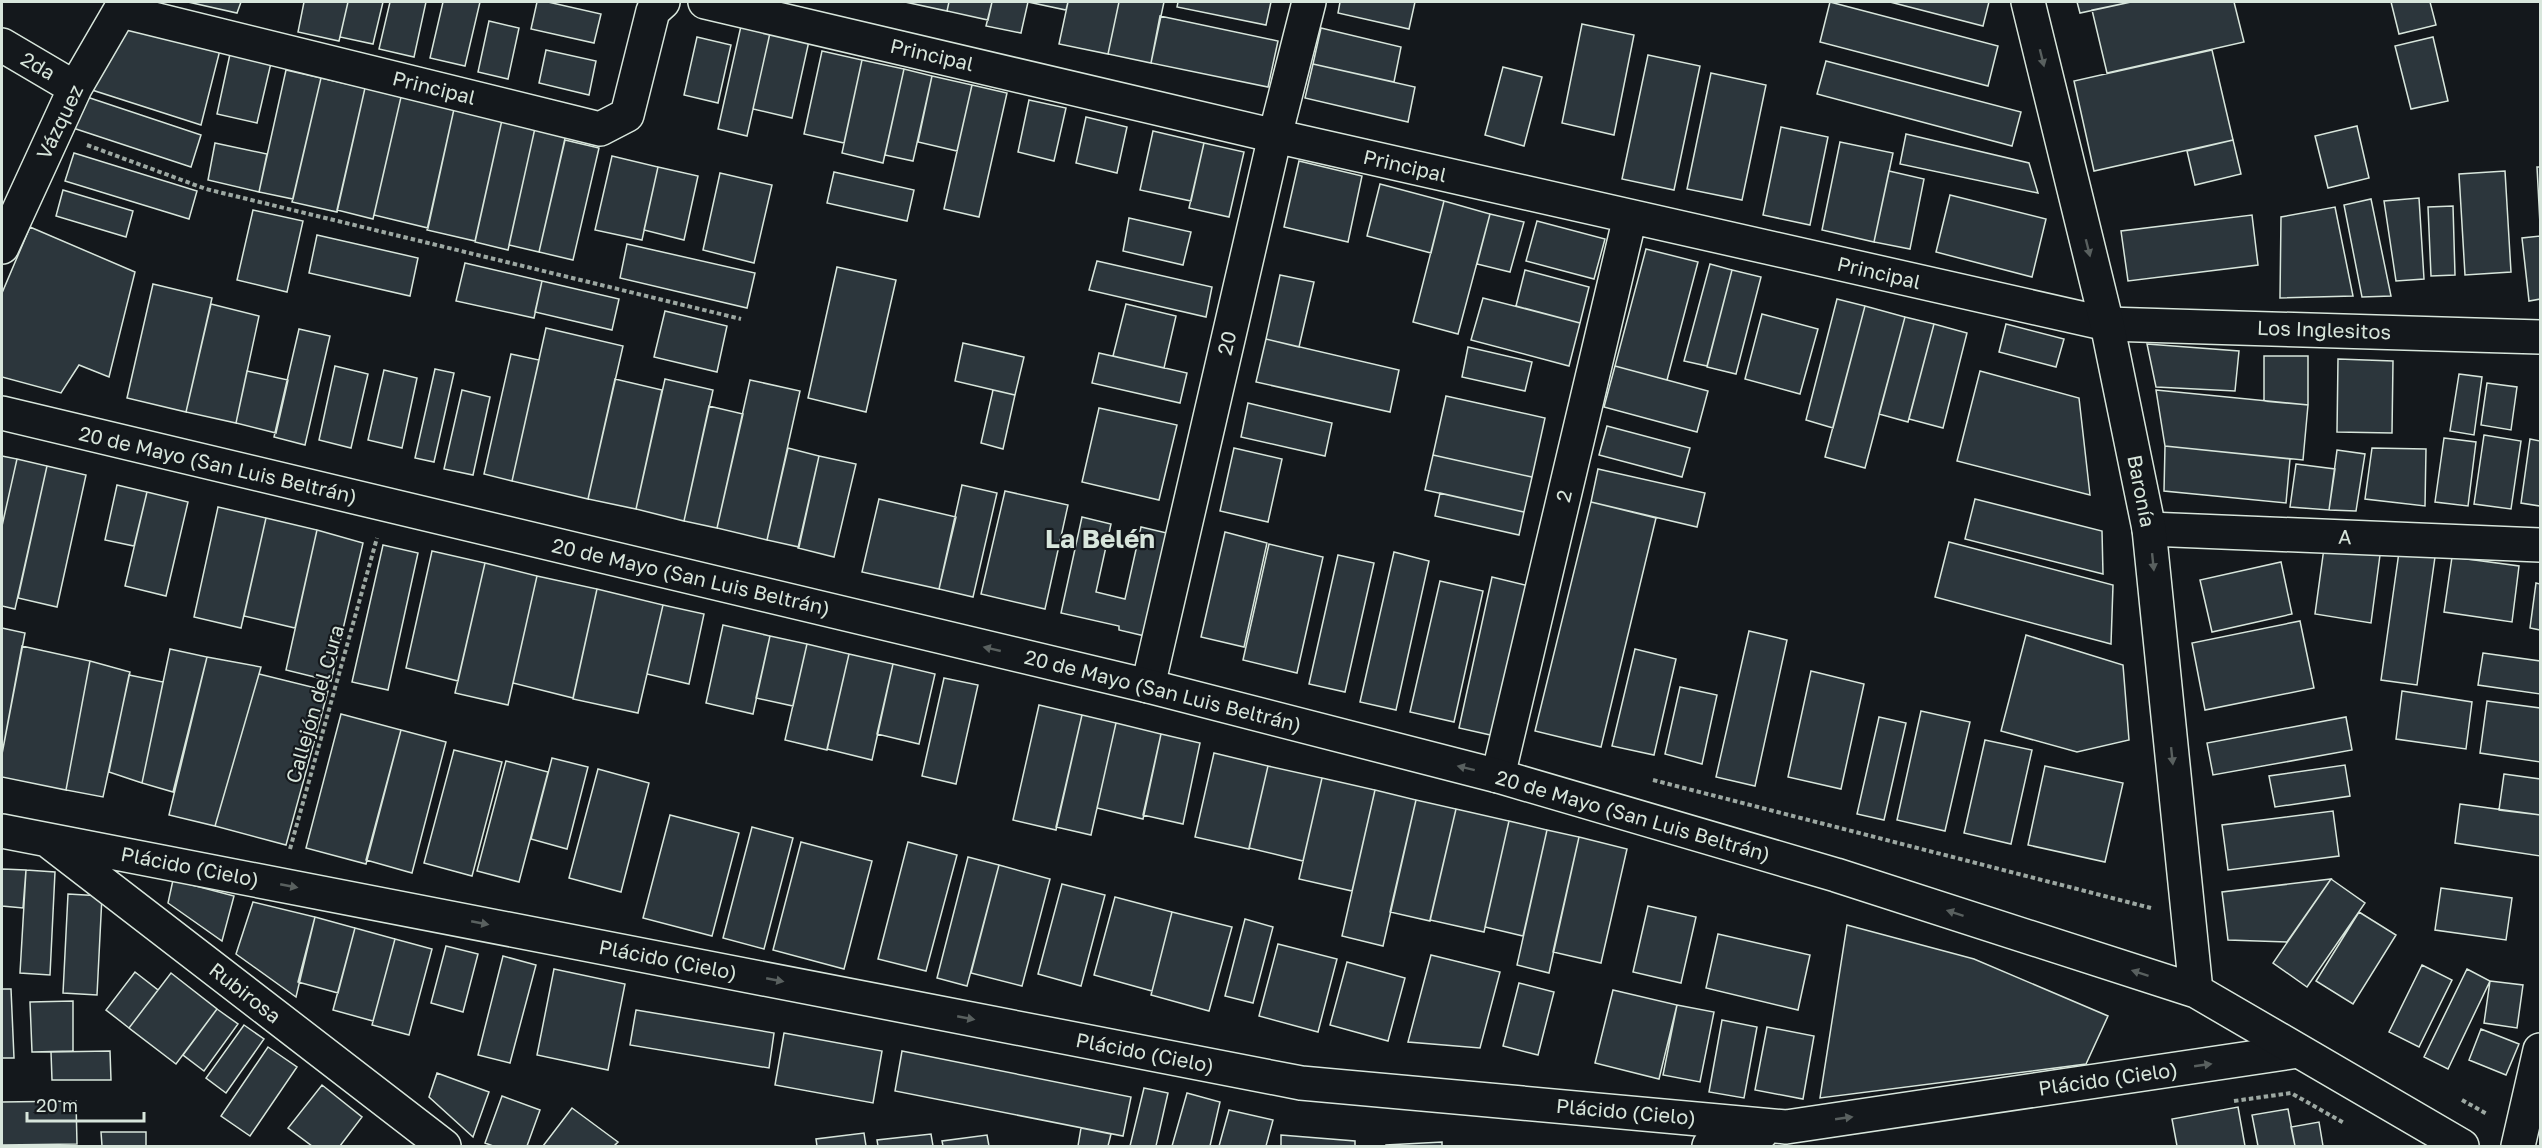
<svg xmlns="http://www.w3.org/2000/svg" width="2542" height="1148" font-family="'Golos Text',sans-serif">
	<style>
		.building { fill: #2c363c; stroke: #d8e6dc; stroke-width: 1.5 }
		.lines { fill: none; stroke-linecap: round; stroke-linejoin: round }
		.minor-casing { stroke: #d8e6dc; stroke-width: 36 }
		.major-casing { stroke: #d8e6dc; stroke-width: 36 }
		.path { stroke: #9da8a2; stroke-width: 4; stroke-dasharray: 4.5 3; stroke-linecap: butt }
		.minor { stroke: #14181c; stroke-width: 33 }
		.major { stroke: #14181c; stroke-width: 33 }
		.oneway { fill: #59605f }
		.labels { text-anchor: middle; stroke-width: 4.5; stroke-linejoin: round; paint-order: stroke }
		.street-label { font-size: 20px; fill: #d8e6dc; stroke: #14181c }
		.district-label { font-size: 26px; font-weight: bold; fill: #d8e6dc; stroke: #14181c }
	</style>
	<rect width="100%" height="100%" fill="#14181c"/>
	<path class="building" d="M188,2H241L237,13Z
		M304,2H348L339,41L298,32Z
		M348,2H383L373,44L340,37Z
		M390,2H426L414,57L379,49Z
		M443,2H480L465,66L430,58Z
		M537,2H548L601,14L594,43L531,29Z
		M905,2H949L947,11Z
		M949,2H992L988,20L947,11Z
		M992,2H1028L1021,33L986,26Z
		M1028,2H1068L1066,10Z
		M1068,2H1119L1108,54L1059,44Z
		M1119,2H1164L1151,63L1108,54Z
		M1178,2H1271L1266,25L1177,7Z
		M1340,2H1415L1409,29L1338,13Z
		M1830,2L1998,46L1988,86L1820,42Z
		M1890,2H1989L1983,26Z
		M2077,2H2131L2080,13Z
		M2131,2H2234L2244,42L2107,73L2092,10Z
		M2391,2H2430L2436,25L2399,34Z
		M1160,16L1278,41L1268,87L1151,63Z
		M489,21L519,28L508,79L478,72Z
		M1582,24L1634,35L1614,135L1562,123Z
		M130,26L220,50L201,125L89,89Z
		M741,26L770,33L747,136L718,129Z
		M1321,28L1401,47L1394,82L1313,64Z
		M770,33L809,41L792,118L753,109Z
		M697,37L731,45L718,103L684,95Z
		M2433,37L2448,101L2411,109L2395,46Z
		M546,50L596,61L589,95L539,83Z
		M2212,50L2233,140L2094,171L2074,81Z
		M822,51L862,60L844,143L804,134Z
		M230,54L271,63L257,123L217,114Z
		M1648,55L1700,66L1674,190L1622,179Z
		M862,60L904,69L883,163L842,153Z
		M1826,61L2021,112L2012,146L1817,94Z
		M1313,64L1415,87L1408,122L1305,98Z
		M1503,67L1542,77L1524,146L1485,135Z
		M904,69L932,76L913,161L885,155Z
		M286,70L321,78L293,199L259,192Z
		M1711,73L1766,85L1742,200L1687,189Z
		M932,76L972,85L957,151L918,142Z
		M321,78L365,88L337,212L292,202Z
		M972,85L1007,93L979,217L944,209Z
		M365,88L401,97L373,219L337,210Z
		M84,96L201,135L191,167L73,128Z
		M401,97L454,109L428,228L374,215Z
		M1029,100L1066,108L1054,161L1018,152Z
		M454,109L502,120L475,241L427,230Z
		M1086,117L1127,127L1117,173L1076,163Z
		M502,120L535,128L508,250L475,242Z
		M2357,126L2369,178L2328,188L2315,136Z
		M1781,127L1828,137L1810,225L1763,215Z
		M535,128L566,134L539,252L509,245Z
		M1153,131L1204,143L1191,201L1140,190Z
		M1906,134L2029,163L2038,193L1900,164Z
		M565,140L599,148L573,260L539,252Z
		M2233,140L2241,174L2195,185L2187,151Z
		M1840,142L1893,153L1874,242L1822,230Z
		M215,143L267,154L259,192L208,180Z
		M1204,143L1244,152L1229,217L1189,208Z
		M74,153L197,191L189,219L65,181Z
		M612,156L658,167L642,240L595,230Z
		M1299,161L1362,176L1348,242L1284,227Z
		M658,167L698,176L684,240L644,230Z
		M2537,167H2540V224Z
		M1889,171L1924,179L1910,249L1874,242Z
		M2505,171L2511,272L2465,275L2459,174Z
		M834,172L914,190L907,221L827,203Z
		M720,173L772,185L754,263L703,250Z
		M1380,184L1444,201L1431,253L1367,236Z
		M63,190L133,211L126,237L56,216Z
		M1950,195L2046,219L2032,277L1936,252Z
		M2419,198L2424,279L2396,281L2384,201Z
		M2371,199L2391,296L2362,297L2344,205Z
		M1444,201L1490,214L1458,334L1413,322Z
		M2453,206L2455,275L2431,276L2428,207Z
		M2335,207L2353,296L2280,298L2281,217Z
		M253,210L303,221L287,292L237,280Z
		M1490,214L1524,222L1510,272L1477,264Z
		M2252,215L2258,265L2128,281L2121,231Z
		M1129,218L1191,232L1183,265L1123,251Z
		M1537,221L1605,239L1594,279L1526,261Z
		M30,227L135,272L109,377L79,365L61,393L2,377V293Z
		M317,235L418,258L410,296L309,273Z
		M2540,236V299L2529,301L2522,238Z
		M627,244L755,273L747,308L620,278Z
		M1646,249L1698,262L1667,380L1615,366Z
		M1097,261L1212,287L1206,317L1089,290Z
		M465,263L542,281L534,318L456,301Z
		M1710,264L1732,270L1707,366L1684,361Z
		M837,267L896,280L866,412L808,398Z
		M1525,270L1589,287L1580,323L1516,306Z
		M1732,270L1761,277L1736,374L1707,367Z
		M1280,275L1314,282L1299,347L1266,339Z
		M542,281L619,299L612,330L535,312Z
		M153,284L212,298L186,412L127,398Z
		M1483,298L1580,323L1569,366L1471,340Z
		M1837,299L1865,306L1833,428L1806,420Z
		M211,304L259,316L236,423L186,412Z
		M1126,304L1176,316L1164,368L1113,356Z
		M1865,306L1905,317L1865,468L1825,457Z
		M665,311L727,326L717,372L654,357Z
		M1762,314L1818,329L1800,394L1745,379Z
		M1905,317L1934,324L1908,422L1879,414Z
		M1934,324L1967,333L1943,428L1909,419Z
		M2006,324L2064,339L2056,367L1999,352Z
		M546,328L623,346L588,499L512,481Z
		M299,329L330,336L305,445L274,437Z
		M1266,339L1399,370L1390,412L1256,382Z
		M963,343L1024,357L1015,395L955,381Z
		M2147,344L2239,351L2235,391L2156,387Z
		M1468,347L1532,362L1525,391L1462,377Z
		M1099,353L1187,373L1180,403L1092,383Z
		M511,354L539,360L512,481L484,474Z
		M2264,356H2308V405L2264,401Z
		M2338,359L2393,361L2392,433L2337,432Z
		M335,366L368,374L351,448L319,440Z
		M1615,366L1708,391L1697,432L1604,407Z
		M435,369L454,373L434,462L415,458Z
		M384,370L417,378L402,448L368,440Z
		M247,371L288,380L276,433L236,423Z
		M1980,371L2079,398L2090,495L1957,461Z
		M2459,374L2482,377L2474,435L2450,431Z
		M615,379L662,390L636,509L588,499Z
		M665,379L713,390L684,521L636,509Z
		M750,380L800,391L767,540L717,528Z
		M2487,383L2517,387L2511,430L2481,425Z
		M462,390L490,397L473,475L444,469Z
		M993,390L1015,395L1003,449L981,443Z
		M2156,390L2308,405L2303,460L2165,446Z
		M1446,396L1545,418L1532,477L1433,455Z
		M1248,403L1332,423L1325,456L1241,437Z
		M709,406L743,414L717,528L684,521Z
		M1099,408L1177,425L1159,500L1082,482Z
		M1607,426L1690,448L1682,477L1599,455Z
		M2484,435L2521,441L2511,509L2474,504Z
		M2444,438L2476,442L2468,506L2435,502Z
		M2530,439L2540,441V506L2521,503Z
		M2165,446L2290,459L2286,503L2164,491Z
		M788,448L819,456L799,547L767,540Z
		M1234,448L1282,459L1268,522L1220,511Z
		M2372,448L2426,449L2425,506L2365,499Z
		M2337,450L2365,454L2356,511L2329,510Z
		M1433,455L1532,477L1524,512L1425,490Z
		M2,456L17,459L2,526Z
		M819,456L856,464L834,557L798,548Z
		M17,459L47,466L15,609L2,606V526Z
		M2296,464L2335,469L2329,510L2290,507Z
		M47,466L86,475L57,607L18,598Z
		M1598,469L1705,493L1697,527L1591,502Z
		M117,485L147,492L134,546L105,540Z
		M962,485L997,493L973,597L939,589Z
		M1005,491L1068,505L1045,609L981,594Z
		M147,492L188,502L166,596L125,586Z
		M1440,493L1524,512L1519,535L1435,516Z
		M879,499L956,517L939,589L862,572Z
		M1975,499L2102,531L2103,574L1965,539Z
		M1591,502L1656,518L1601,747L1535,731Z
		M218,507L266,518L241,628L194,617Z
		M1082,517L1111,524L1096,592L1125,599L1141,527L1171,534L1149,637L1119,630V626L1061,613Z
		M266,518L317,530L295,628L244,616Z
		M317,530L363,543L331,681L286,670Z
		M1225,532L1267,543L1244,647L1201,637Z
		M1949,542L2113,585L2111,644L1935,597Z
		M1269,544L1323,557L1297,673L1243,660Z
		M383,545L418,553L388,690L352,682Z
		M2324,548L2380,555L2371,623L2315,614Z
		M432,551L485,563L458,681L406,668Z
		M1394,552L1429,561L1396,710L1360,702Z
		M2399,552L2435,557L2417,685L2381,680Z
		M1338,555L1374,563L1345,692L1309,684Z
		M2452,557L2519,566L2512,622L2444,612Z
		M2281,562L2292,614L2212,632L2200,580Z
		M485,563L537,576L508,705L455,693Z
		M537,576L597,589L573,698L513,683Z
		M1492,577L1529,586L1495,736L1459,728Z
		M1440,581L1483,591L1454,722L1410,712Z
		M2536,583L2540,584V630L2530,628Z
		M597,589L663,605L638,713L573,699Z
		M663,605L704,614L689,684L647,674Z
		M2300,621L2314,688L2205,710L2192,643Z
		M723,625L770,636L753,714L706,703Z
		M2,628L25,633L2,754Z
		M1749,631L1787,640L1755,786L1716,777Z
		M2026,635L2123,665L2129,740L2077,752L2001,731Z
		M770,636L807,644L793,706L756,698Z
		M807,644L849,654L827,750L785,740Z
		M22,646L90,661L66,790L2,777V754Z
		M170,649L207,657L173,792L142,783Z
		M1635,649L1676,659L1654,755L1612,746Z
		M2483,653L2540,661V694L2478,685Z
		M849,654L893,664L872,760L827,749Z
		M207,657L261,667L215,826L169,815Z
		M90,661L130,672L103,797L66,790Z
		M893,664L935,674L919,744L877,734Z
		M1811,671L1864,684L1841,789L1788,777Z
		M259,674L328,691L286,845L215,826Z
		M129,675L163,682L142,783L109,772Z
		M944,678L978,685L956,784L922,776Z
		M1680,687L1717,695L1702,764L1665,754Z
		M2402,691L2472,702L2466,749L2396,739Z
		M2487,701L2540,708V762L2480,753Z
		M1039,705L1082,715L1056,830L1013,820Z
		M1921,711L1970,722L1945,831L1897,820Z
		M341,714L401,730L366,864L306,848Z
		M1082,715L1116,723L1091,835L1056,827Z
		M1879,717L1906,723L1884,820L1857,814Z
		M2346,717L2352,750L2213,775L2207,743Z
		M1116,723L1161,734L1143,819L1097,808Z
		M401,730L446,742L412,873L366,860Z
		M1161,734L1200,743L1183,824L1143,815Z
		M1985,740L2032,750L2011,844L1964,833Z
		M454,750L502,762L472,876L424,863Z
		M1214,753L1268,766L1249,849L1195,837Z
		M552,758L588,767L567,849L531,839Z
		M506,761L548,772L519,882L477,871Z
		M2345,765L2350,796L2275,807L2269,776Z
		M1268,766L1322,778L1303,861L1249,848Z
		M2045,766L2123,783L2105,862L2028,845Z
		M598,769L649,783L621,892L569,878Z
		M2504,774L2540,779V815L2499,810Z
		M1322,778L1375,790L1352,891L1299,879Z
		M1375,790L1416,800L1383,946L1342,936Z
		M1416,800L1456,809L1430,921L1390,912Z
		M2460,804L2540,815V856L2455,843Z
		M1456,809L1509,821L1484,932L1430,920Z
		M2333,811L2339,856L2228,870L2222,825Z
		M670,815L739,833L712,936L643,918Z
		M1509,821L1547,830L1523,936L1485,927Z
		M752,827L793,838L764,949L723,938Z
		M1547,830L1579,837L1549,973L1517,965Z
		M1579,837L1627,849L1601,963L1553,952Z
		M801,842L872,861L844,969L773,950Z
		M908,842L957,855L926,971L878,959Z
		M968,857L999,865L967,986L937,978Z
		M999,865L1050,879L1022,986L971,973Z
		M2,869L26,870L23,908L2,906Z
		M26,870L55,872L50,975L20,973Z
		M2331,879L2287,942L2228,940L2222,892Z
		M2331,879L2365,903L2307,987L2273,963Z
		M173,880L234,896L222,941L168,903Z
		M1062,884L1105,895L1081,986L1038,974Z
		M2441,888L2512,898L2506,940L2435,930Z
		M68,894L102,896L97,995L63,993Z
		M1115,897L1172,912L1152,991L1094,975Z
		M253,902L315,917L296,997L236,954Z
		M1648,906L1696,917L1681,983L1633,972Z
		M1172,912L1232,927L1209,1011L1151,995Z
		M2359,912L2396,935L2353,1004L2316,981Z
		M315,917L355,928L338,993L298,982Z
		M1245,919L1273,927L1253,1003L1225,996Z
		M1847,925L1974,959L2108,1016L2086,1064L1820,1098Z
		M355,928L395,939L373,1021L333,1010Z
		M1718,934L1810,955L1798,1010L1706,988Z
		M395,939L432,949L409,1035L372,1025Z
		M1278,944L1337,959L1318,1032L1259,1016Z
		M446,946L478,954L463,1012L431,1003Z
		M1431,955L1500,972L1480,1048L1408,1042Z
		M503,956L536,965L510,1063L478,1055Z
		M1347,962L1405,978L1388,1041L1330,1025Z
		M2422,965L2452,980L2419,1047L2389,1032Z
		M554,969L625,984L608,1070L537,1055Z
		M2467,969L2490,981L2448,1069L2424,1057Z
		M135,972L158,990L129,1028L106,1010Z
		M171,973L217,1009L176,1064L129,1028Z
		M2490,981L2523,985L2517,1028L2484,1023Z
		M1519,983L1554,992L1538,1055L1503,1046Z
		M2,989H11L14,1058H2Z
		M1613,990L1677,1005L1659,1079L1595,1063Z
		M73,1001V1051L32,1052L30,1002Z
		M1677,1005L1714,1012L1700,1082L1663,1075Z
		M217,1009L238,1024L204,1071L183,1055Z
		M636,1010L774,1033L769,1068L630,1045Z
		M1722,1020L1757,1027L1744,1098L1709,1092Z
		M244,1025L264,1039L226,1093L206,1078Z
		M1767,1027L1814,1036L1803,1099L1755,1090Z
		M2481,1029L2519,1044L2506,1075L2469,1060Z
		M784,1033L882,1051L873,1103L775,1085Z
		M268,1047L297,1067L250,1136L221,1116Z
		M110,1051L111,1080H52L51,1052Z
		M902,1051L1131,1097L1123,1136L895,1091Z
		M437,1073L489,1092L473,1137L429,1097Z
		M322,1085L362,1117L340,1146H312L288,1128Z
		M1144,1088L1168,1093L1156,1146H1130Z
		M1187,1093L1220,1102L1210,1146H1172Z
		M502,1096L540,1110L527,1146H493L485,1143Z
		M76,1101L77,1144L2,1145V1102Z
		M2238,1107L2245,1146H2177L2172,1119Z
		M572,1108L618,1142L614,1146H543Z
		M2288,1109L2295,1146H2258L2252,1115Z
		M1229,1110L1273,1120L1266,1146H1219Z
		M2319,1122L2323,1146H2295L2291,1127Z
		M1081,1128L1111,1134L1108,1146H1078Z
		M101,1132H146V1146H102Z
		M864,1133L866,1146H817L816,1139Z
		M931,1134L933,1146H878L877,1140Z
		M987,1135L989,1146H943L942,1141Z
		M1281,1135L1355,1141V1146H1281Z
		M1442,1142V1146H1386V1145Z"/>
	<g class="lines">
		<defs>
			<path id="minor" d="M705,2L1275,136L2107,324L2540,337
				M121,11L600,129L627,115L653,11L663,2
				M2,45L75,88
				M2,247L75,88L125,2
				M2149,529L2540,545
				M1148,686L1275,136L1309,2
				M1498,776L1630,217
				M2,831L1301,1083L1786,1127L2298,1051
				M51,843L444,1146
				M1709,1146L1761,1133
				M2518,1146L2540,1050"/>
			<path id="major" d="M2028,2L2107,324L2149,529L2196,991
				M2,413L1148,686L1498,776L1836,875L2196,991L2462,1146"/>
		</defs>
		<use href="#minor" class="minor-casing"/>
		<use href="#major" class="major-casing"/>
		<path class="path" d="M87,145L206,189L741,319
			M1653,780L2151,908
			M290,849L377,538
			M2462,1100L2487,1114
			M2234,1101L2291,1093L2344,1123"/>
		<use href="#minor" class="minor"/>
		<use href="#major" class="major"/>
	</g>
	<defs><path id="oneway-solid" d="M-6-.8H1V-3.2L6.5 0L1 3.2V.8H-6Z" transform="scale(1.5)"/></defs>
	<g class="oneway">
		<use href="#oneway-solid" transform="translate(2042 58) rotate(76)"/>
		<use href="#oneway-solid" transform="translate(2088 248) rotate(76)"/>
		<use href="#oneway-solid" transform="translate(2153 562) rotate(84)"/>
		<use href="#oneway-solid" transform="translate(992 649) rotate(-167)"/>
		<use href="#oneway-solid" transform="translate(2172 756) rotate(84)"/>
		<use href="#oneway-solid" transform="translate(1466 768) rotate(-166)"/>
		<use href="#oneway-solid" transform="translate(289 886) rotate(11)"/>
		<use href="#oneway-solid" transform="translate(1955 913) rotate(-162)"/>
		<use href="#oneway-solid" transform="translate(480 923) rotate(11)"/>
		<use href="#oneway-solid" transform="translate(2140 973) rotate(-162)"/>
		<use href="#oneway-solid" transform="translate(775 980) rotate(11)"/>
		<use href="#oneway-solid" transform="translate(966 1018) rotate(11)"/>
		<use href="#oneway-solid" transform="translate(2203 1065) rotate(-8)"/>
		<use href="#oneway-solid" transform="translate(1844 1118) rotate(-8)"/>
	</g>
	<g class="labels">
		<g class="street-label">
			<text transform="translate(932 55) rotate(13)" y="7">Principal</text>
			<text transform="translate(38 66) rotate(30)" y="7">2da</text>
			<text transform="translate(434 88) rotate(14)" y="7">Principal</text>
			<text transform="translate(60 122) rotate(-64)" y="7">Vázquez</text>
			<text transform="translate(1405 166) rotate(13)" y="7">Principal</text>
			<text transform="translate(1879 273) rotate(13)" y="7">Principal</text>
			<text transform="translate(2324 330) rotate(2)" y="7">Los Inglesitos</text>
			<text transform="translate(1227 343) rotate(-77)" y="7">20</text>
			<text transform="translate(218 465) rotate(13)" y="7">20 de Mayo (San Luis Beltrán)</text>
			<text transform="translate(2141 491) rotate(79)" y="7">Baronía</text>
			<text transform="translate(1564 496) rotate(-77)" y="7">2</text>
			<text transform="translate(2345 537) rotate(2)" y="7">A</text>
			<text transform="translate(691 577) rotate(13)" y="7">20 de Mayo (San Luis Beltrán)</text>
			<text transform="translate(1163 691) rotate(14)" y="7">20 de Mayo (San Luis Beltrán)</text>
			<text transform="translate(315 704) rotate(-74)" y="7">Callejón del Cura</text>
			<text transform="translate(1633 816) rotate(16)" y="7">20 de Mayo (San Luis Beltrán)</text>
			<text transform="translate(190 867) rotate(11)" y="7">Plácido (Cielo)</text>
			<text transform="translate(668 960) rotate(11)" y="7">Plácido (Cielo)</text>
			<text transform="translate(245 993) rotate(38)" y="7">Rubirosa</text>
			<text transform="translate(1145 1053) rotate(11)" y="7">Plácido (Cielo)</text>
			<text transform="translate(2108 1079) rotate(-8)" y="7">Plácido (Cielo)</text>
			<text transform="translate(1626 1112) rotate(5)" y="7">Plácido (Cielo)</text>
		</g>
		<g class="district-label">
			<text x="1100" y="548">La Belén</text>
		</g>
	</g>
	<rect width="2542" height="1148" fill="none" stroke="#d8e6dc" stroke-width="6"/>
	<path d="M27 1112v9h117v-9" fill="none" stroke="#d8e6dc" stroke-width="3"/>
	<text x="36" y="1112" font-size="18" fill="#d8e6dc" stroke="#14181c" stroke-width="4.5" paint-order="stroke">20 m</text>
</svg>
